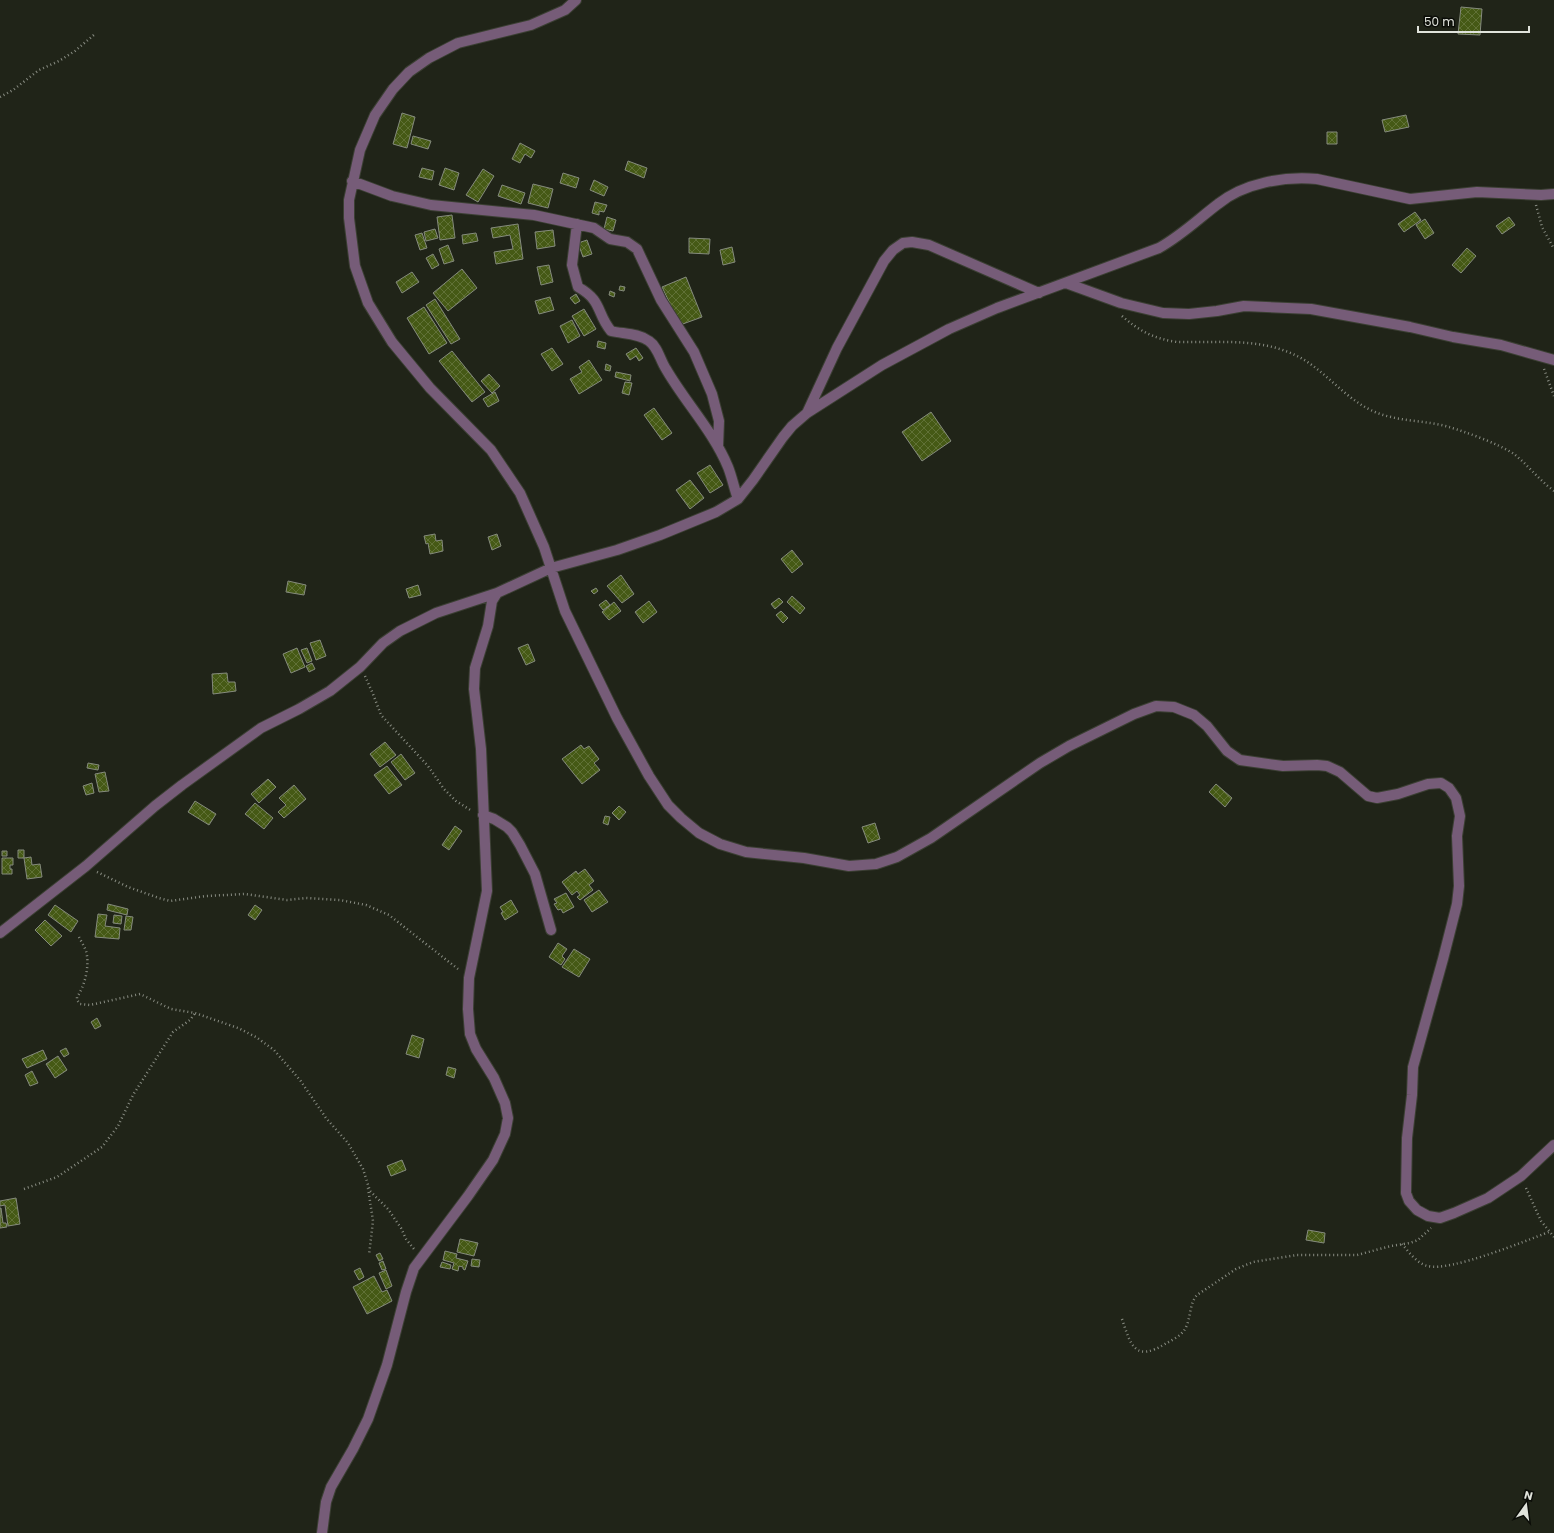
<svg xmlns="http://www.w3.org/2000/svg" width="1554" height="1533" font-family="Poppins,sans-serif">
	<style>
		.building { fill: url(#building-cross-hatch); stroke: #858b7d }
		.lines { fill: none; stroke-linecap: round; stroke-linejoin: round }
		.minor-casing { stroke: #3b3f33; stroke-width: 12 }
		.path { stroke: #898d83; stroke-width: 2.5; stroke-dasharray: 1 3; stroke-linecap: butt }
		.minor { stroke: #765c78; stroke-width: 10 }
	</style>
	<defs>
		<pattern id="building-cross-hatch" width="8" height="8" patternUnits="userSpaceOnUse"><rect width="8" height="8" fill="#455915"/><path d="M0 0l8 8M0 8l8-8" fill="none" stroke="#607136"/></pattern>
	</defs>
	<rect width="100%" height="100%" fill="#202418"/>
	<path class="building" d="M1461,7L1482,9L1480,35L1458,34Z
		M402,113L415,117L407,148L393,144Z
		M1406,115L1409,127L1385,132L1382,120Z
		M1327,132H1337V144H1327Z
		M413,136L431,141L428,149L411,144Z
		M520,143L535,151L531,158L525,154L520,163L512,159Z
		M628,161L647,168L644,178L625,170Z
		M422,168L434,171L432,180L419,177Z
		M445,168L459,173L454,190L439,185Z
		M483,169L494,176L478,202L466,195Z
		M563,173L579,178L576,188L560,183Z
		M594,180L608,187L604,196L590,190Z
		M533,184L553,189L548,208L528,203Z
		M502,185L525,193L521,204L498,196Z
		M595,202L607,205L604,212L599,211V215L592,213Z
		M1415,212L1421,220L1404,232L1398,224Z
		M452,215L455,238L440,240L437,217Z
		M607,217L616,220L613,231L604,229Z
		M1509,217L1515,225L1502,234L1496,226Z
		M1425,219L1434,233L1425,239L1416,225Z
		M518,224L523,259L496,264L494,252L513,249L510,235L493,238L491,228Z
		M435,229L438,238L426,241L424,232Z
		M553,230L555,246L537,249L535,232Z
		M422,233L427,248L420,250L415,235Z
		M476,233L478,241L463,244L462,235Z
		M689,238L710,239L709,254L689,253Z
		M587,240L592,254L583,257L578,243Z
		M448,245L454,261L444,264L439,249Z
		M732,247L735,262L723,265L720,250Z
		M1467,248L1476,256L1461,273L1452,265Z
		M433,254L439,265L432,269L426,258Z
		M549,265L553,282L541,285L537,267Z
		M462,269L477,288L448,311L433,293Z
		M412,272L419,282L402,293L396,282Z
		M686,277L702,317L680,325L662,287Z
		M620,286L625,287L624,291L619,290Z
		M610,291L615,293L614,297L609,295Z
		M576,294L580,301L575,304L570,298Z
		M550,297L554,310L539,314L535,301Z
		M435,299L460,339L451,344L426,305Z
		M424,307L447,343L429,354L407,318Z
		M584,309L596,329L584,336L572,316Z
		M572,320L580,336L568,343L560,326Z
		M598,341L606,343L605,349L597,347Z
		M552,348L563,364L552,371L541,354Z
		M636,348L643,358L639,361L636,356L630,360L626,354Z
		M452,351L485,392L472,402L439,361Z
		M589,360L602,380L579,394L570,379L582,372L579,367Z
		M606,364L611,366L610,371L605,370Z
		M616,372L631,375L630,381L615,377Z
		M489,374L500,386L492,393L481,381Z
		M625,382L632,383L629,395L622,393Z
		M495,392L499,401L488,407L483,399Z
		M654,408L672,433L662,440L644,415Z
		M931,412L951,441L922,461L902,432Z
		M710,465L723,485L710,493L697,473Z
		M690,480L704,498L690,509L676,490Z
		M435,534L436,541L442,540L443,551L430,554L428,543L426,544L424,536Z
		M497,534L501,546L492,550L488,537Z
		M792,550L803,564L792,573L781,559Z
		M621,575L634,594L622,603L607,586Z
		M288,581L306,585L304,595L286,592Z
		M418,585L421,595L409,598L406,589Z
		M596,588L598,591L594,594L591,591Z
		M792,596L805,608L800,614L787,602Z
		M779,598L783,602L775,609L771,604Z
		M606,600L610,605L603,610L599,605Z
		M649,601L657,612L643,623L635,612Z
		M614,602L621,611L609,620L602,612Z
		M781,611L788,618L783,623L776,615Z
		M320,640L326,656L316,660L310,643Z
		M528,644L535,661L526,665L518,648Z
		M297,648L305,667L291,673L283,654Z
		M307,648L312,661L307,663L301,650Z
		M312,663L315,669L309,672L306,666Z
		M227,673L228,682H235L236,691L213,694L212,674Z
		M385,742L396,755L380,767L370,754Z
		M581,745L584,749L589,746L599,759L594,763L600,770L582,784L562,759Z
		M401,754L415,773L405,780L391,762Z
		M88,763L99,765L98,770L87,768Z
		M387,766L402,785L389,794L374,775Z
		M105,772L109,791L99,792L95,774Z
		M268,779L276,787L259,803L251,794Z
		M92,783L94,793L86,795L83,786Z
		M1216,784L1232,798L1225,807L1209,792Z
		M294,785L306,799L284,818L278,812L286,805L279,798Z
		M195,801L216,814L209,825L188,812Z
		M255,803L273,818L264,829L245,814Z
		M619,806L626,812L619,820L612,813Z
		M605,816L610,817L608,825L603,823Z
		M875,823L880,839L868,843L862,827Z
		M455,826L462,831L449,850L442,845Z
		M18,850H24V858H18Z
		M2,851H7V856H2Z
		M31,857L32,865L40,864L42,877L27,879L24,858Z
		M2,858H13V865H10V869H12V874H2Z
		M585,869L594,881L589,885L593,890L580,900L577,897L580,895L577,891L572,895L562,882L576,871L578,874Z
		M599,890L608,902L592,912L584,900Z
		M566,893L574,907L563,913L561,909L558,910L554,904L557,903L554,899Z
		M511,900L518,912L505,920L501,913L503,912L500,907Z
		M108,904L128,909L127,915L107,910Z
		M55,905L78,921L71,932L48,915Z
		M255,905L262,910L255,920L248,915Z
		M98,914L107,915L105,926L120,928L119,939L95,937Z
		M114,915L122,916L121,924L113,923Z
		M126,916L133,917L131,930H124Z
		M45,920L62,936L51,946L35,930Z
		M558,943L567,949L562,956L565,959L561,965L549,957Z
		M574,949L590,959L579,977L562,967Z
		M97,1018L101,1026L95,1029L91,1022Z
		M412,1035L424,1039L419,1058L406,1054Z
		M66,1048L69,1054L64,1057L60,1051Z
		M43,1050L47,1059L27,1068L22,1059Z
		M58,1056L67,1070L55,1078L46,1064Z
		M448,1067L456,1069L454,1078L446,1075Z
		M32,1071L38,1083L30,1086L25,1075Z
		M402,1160L406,1170L391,1176L387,1166Z
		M16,1198L20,1224L8,1226L5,1205L0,1206V1201Z
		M0,1208H1L3,1223H6L7,1227L0,1228Z
		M1308,1230L1325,1233L1324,1243L1306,1240Z
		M460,1239L478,1243L474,1256L457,1252Z
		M445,1251L457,1254L456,1258L468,1261L465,1270L463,1269V1267L459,1266L458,1271L452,1269L454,1263L443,1260Z
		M380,1253L383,1259L379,1261L376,1255Z
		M472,1259L480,1260L479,1267L471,1266Z
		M383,1261L386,1269L382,1270L379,1263Z
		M442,1262L451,1265L450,1269L440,1267Z
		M360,1268L364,1277L359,1280L354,1271Z
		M386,1270L392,1286L386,1289L379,1273Z
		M374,1276L382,1292L387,1290L392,1301L367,1314L353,1287Z"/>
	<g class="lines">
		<defs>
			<path id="minor" d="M576,0L565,10L531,25L458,43L429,58L409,72L393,89L375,115L360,150L349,200V218L355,266L368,303L392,342L430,388L491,450L520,493L544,547L565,611L617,718L649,776L668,805L681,818L699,833L720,844L746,852L804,858L849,866L876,864L897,857L931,838L1040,763L1069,746L1134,714L1156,706L1174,707L1194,715L1207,726L1227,751L1240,760L1283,766L1317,765L1327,766L1340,772L1368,796L1377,798L1398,794L1428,784L1441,783L1449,788L1456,798L1460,816L1457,836L1459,886L1457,904L1443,959L1413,1067L1412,1095L1407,1138L1406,1193L1409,1201L1417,1210L1428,1216L1440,1218L1454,1213L1488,1198L1521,1176L1554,1145
				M352,181L392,196L431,205L534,215L594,228L610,239L627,242L637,249L661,300L694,352L712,394L719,421L718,447
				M577,224L572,265L578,287C603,301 596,313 611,331C623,334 638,333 649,341C658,347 660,360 666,369C685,402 713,431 728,467C732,477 734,488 738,499
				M1066,283L1121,303L1163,313L1189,314L1217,311L1244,306L1311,309L1410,327L1453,337L1501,345L1554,360
				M807,413L837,348L884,261L893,250L903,243L912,242L929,245L1039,293
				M483,815L494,819L507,827L512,832L520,845L535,874L551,930
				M0,933L86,866L155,806L182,785L261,728L299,709L330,691L360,667L383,643L400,631L436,613L497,593L551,568L617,550L660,535L716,512L738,499L753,480L783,437L792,426L807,413L882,365L949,329L997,308L1159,248C1182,235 1197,220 1218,204C1244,183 1284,176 1317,179L1410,199L1477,192L1541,195L1554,194
				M322,1533L326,1502L331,1487L353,1449L368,1419L387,1365L406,1292L414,1268L468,1196L493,1160L505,1134L508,1118L505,1103L494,1078L476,1049L470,1034L468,1009L469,978L487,891L481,749L474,689L475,668L488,626L492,601L497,593"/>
		</defs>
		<use href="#minor" class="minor-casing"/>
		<path class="path" d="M0,97L13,90L39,70L59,61L75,51L95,34
			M1536,205L1542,227L1554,249
			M1122,316C1139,331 1155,339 1177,342C1223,343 1269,336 1309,363C1332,379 1349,401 1375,412C1399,422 1425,420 1449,427C1466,432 1499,444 1514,454C1528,465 1539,480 1554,491
			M1544,369L1554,396
			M365,676L373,694L381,715L428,766L444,789L456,801L472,811
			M97,872L128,887L159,898L170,901L206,896L245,894L287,900L306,898L340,900L366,905L389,915L458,969
			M79,937C81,941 84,946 86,951C90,965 85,986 77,997V1000L80,1004L90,1005L140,994L171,1009L195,1013L238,1028L256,1037L274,1050L300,1080L326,1118L348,1143L363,1169L370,1191L388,1209L401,1228L406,1239L414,1249
			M368,1188L373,1221L369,1255
			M1526,1188L1541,1221L1554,1237
			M24,1189L57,1177L102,1147L118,1126L133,1095L173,1032L190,1020L195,1013
			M1402,1244C1409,1252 1417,1264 1428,1266C1450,1272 1525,1241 1549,1232
			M1122,1319C1131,1346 1135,1362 1165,1344C1172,1340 1181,1336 1185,1329C1191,1319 1189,1304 1197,1295L1236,1269L1253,1262L1297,1255H1357L1391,1246L1410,1243L1418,1240L1431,1228"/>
		<use href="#minor" class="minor"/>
	</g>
	<g transform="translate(1526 1505) rotate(14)" stroke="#0b0d08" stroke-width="3" paint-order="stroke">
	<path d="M0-3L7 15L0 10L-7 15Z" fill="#e0e3db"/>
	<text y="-6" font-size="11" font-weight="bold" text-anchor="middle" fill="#e0e3db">N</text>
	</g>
	<path d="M1418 26v6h111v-6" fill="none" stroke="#e0e3db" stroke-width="2"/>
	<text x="1424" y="26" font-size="12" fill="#e0e3db" stroke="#0b0d08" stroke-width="3" paint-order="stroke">50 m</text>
</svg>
